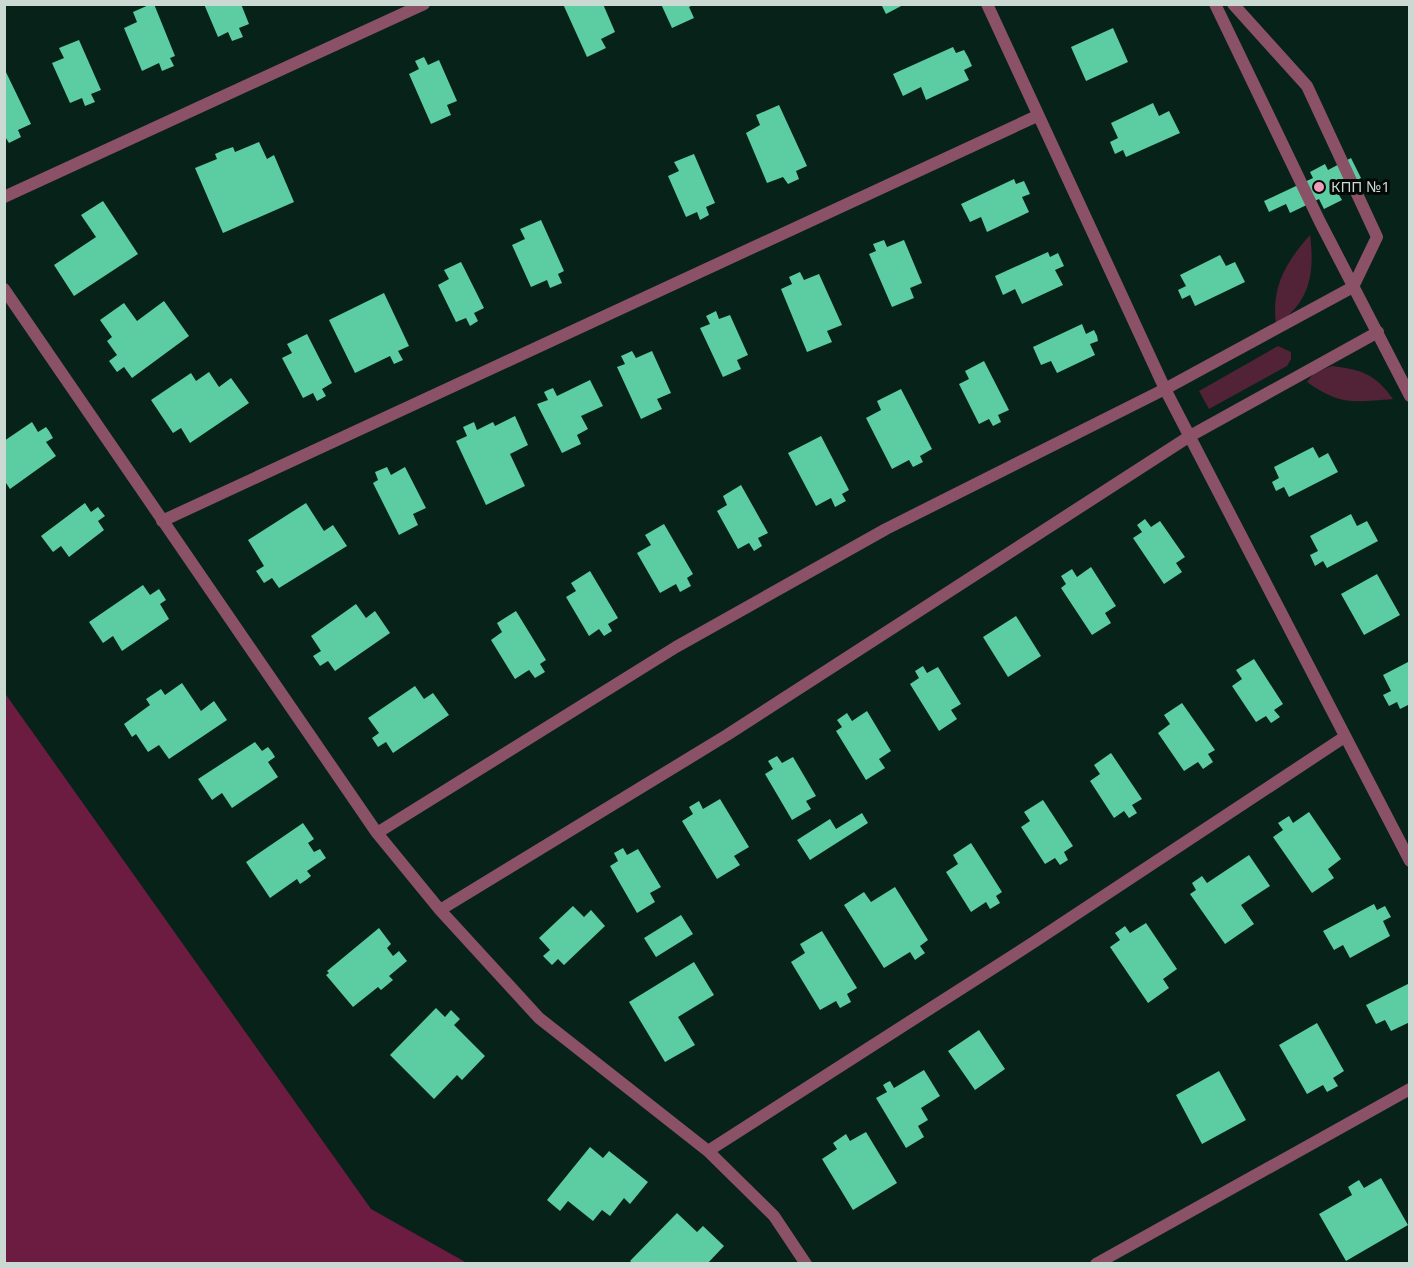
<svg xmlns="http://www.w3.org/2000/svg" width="1414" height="1268" font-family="'Noto Sans',sans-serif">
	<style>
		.green { fill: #522336 }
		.forest { fill: #6d1c41 }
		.building { fill: #5ccca3 }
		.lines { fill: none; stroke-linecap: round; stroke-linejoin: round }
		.lane { stroke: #8b5267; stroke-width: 12 }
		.street { stroke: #8b5267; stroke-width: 12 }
		.poi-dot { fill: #ef9ab9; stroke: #020906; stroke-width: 2 }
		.labels { text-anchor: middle; stroke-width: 6; stroke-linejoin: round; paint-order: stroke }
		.poi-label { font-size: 15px; fill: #cad9d2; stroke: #020906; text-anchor: start }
	</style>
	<rect width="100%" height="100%" fill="#072219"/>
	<path class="green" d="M1310,235C1315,272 1310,304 1276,324C1271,287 1286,262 1310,235Z
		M1278,346L1291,352V359L1287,366L1209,409L1199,391Z
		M1332,366C1363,370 1375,374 1393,399C1354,402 1341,406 1307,382L1314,373Z"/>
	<path class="forest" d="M4,692L371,1209L467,1263H5Z"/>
	<path class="building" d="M151,4H154L175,56L170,58L174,66L162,71L159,63L142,71L124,28L137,22L133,12Z
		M204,4H241L249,24L239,28L243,37L232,41L228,32L218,37Z
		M563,4H603L615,32L601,39L606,48L587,57Z
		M661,4H695L689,7L694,18L672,28Z
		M881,4H905L886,14Z
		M1113,28L1128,62L1086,81L1071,47Z
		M79,40L101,90L91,94L95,102L85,106L82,98L70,103L52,63L64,58L59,48Z
		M953,47L956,53L964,50L968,57L972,66L964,70L969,80L926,100L921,87L903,96L893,74Z
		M424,57L428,65L439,60L457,101L447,105L451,115L431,124L409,74L419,69L415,61Z
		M4,68L31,124L18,130L21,137L9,143L4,135Z
		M1153,103L1159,116L1169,111L1180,133L1126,157L1123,150L1115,154L1110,142L1118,138L1111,123Z
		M779,105L807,166L796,171L799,179L788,184L783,177L767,183L746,133L760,125L756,115Z
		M259,142L267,159L274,155L294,202L223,233L195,168L217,159L215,154L224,150L233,147L235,152Z
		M694,154L715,203L706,207L709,215L700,220L697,212L686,217L668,176L679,171L674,162Z
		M1351,158L1361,178L1336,190L1342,200L1324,209L1319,199L1290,213L1286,204L1269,212L1264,201L1313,178L1310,172L1325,164L1328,170Z
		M1014,179L1016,184L1024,181L1030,194L1022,197L1029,212L987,232L981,217L970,222L961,204Z
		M103,201L138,254L74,296L54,265L96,237L81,215Z
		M541,220L564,271L558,274L562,283L550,288L547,280L531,287L512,245L525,239L520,229Z
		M884,240L887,247L904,240L922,283L910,288L914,298L892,307L869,254L876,251L873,244Z
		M1048,252L1050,257L1058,253L1064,266L1055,270L1063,285L1022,304L1015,289L1003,295L995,276Z
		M1220,255L1226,266L1235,262L1245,282L1195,306L1190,295L1182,299L1178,290L1186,286L1180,275Z
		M461,262L484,308L474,313L478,321L470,326L466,318L456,322L438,285L449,279L444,270Z
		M800,272L804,280L819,274L842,325L827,331L832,342L807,352L781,289L792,284L789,277Z
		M384,293L409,346L398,351L403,360L394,364L390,356L355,373L329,320Z
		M164,301L189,336L132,378L124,367L117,372L109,361L117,355L107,341L112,337L100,320L124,303L137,321Z
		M716,311L719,319L730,315L748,355L737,360L741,369L723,377L700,328L710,324L706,316Z
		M1082,324L1086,334L1094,330L1097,336L1098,341L1090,344L1095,355L1057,373L1051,361L1041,365L1033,347Z
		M307,334L332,383L322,389L326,396L317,401L313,393L303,398L282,358L292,353L287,344Z
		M632,351L636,358L652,351L671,393L657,399L662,409L641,419L617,367L625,364L621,356Z
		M984,361L1009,410L998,415L1001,422L993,426L989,419L979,424L959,384L969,379L965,371Z
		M209,372L219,387L231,378L249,403L190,443L181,428L173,433L151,400L191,373L196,381Z
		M590,380L603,406L581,416L588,429L577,435L581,444L562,453L537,404L548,400L544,392L548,390L553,388L557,396Z
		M901,389L932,449L920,456L923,462L913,467L909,460L892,469L866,418L881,410L877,401Z
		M515,416L528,445L510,454L525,486L486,505L456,441L467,436L463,427L474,422L477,430L493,422L495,426Z
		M32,422L38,432L46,427L49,431L53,438L46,442L56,456L10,489L4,480V441Z
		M821,436L849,490L842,494L846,501L835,507L831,498L816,506L788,453Z
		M1313,447L1319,458L1328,453L1338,472L1289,497L1284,487L1276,491L1272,482L1279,478L1274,467Z
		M387,467L391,475L405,467L426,508L413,514L418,525L399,535L373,483L378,480L375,472Z
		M741,485L768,533L758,538L762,546L754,551L749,543L738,549L717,511L727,505L723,496Z
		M85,503L91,512L98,507L101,511L105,516L98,521L104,530L69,557L61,546L53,552L41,536Z
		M306,503L324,531L333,525L347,546L279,588L272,578L264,583L256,571L264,566L248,540Z
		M1351,514L1357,526L1367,521L1378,541L1327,568L1323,561L1315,566L1310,555L1318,551L1310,536Z
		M1145,519L1151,527L1160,521L1185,557L1176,563L1182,572L1164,584L1133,538L1142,532L1137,525Z
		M664,524L693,574L687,578L691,586L680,592L676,584L660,593L637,553L651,545L645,535Z
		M1091,567L1116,606L1105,613L1111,623L1092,635L1061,588L1066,584L1061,576L1072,569L1077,577Z
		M590,571L618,618L608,624L612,631L604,636L599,629L589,636L566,597L576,591L571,583Z
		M1377,574L1400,615L1364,635L1341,594Z
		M143,585L150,595L159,589L166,600L160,604L169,619L122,651L113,636L103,643L89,622Z
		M356,604L366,618L375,611L390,633L335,671L328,661L320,666L313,656L321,651L311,636Z
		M516,611L546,660L540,664L545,672L535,678L529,670L515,679L491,640L502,632L497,623Z
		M1016,616L1041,656L1008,677L983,637Z
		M1254,659L1283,704L1274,710L1280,717L1271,723L1266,716L1256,722L1232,686L1242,679L1236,670Z
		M1410,661V704L1400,709L1397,702L1389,706L1383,695L1391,691L1383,675Z
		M923,666L927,673L938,667L961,704L951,710L957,719L939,731L910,684L919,678L915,671Z
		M182,683L201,711L214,701L227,720L169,759L159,745L148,752L136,734L132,737L124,724L150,705L146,699L161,689L165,695Z
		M415,686L424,699L433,693L449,715L393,753L386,742L378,747L372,738L379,733L368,718Z
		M1182,703L1215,750L1208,754L1213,762L1203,769L1198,762L1184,771L1158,733L1170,724L1164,715Z
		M867,711L891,751L879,759L885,768L866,780L836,731L842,727L837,720L847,713L852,721Z
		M255,742L262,751L268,747L272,752L275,757L268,762L278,777L232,808L222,793L212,800L198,779Z
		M1111,753L1142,799L1132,805L1137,813L1129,818L1124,811L1114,818L1090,781L1100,774L1094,765Z
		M777,756L782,763L793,757L816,796L806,801L811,809L792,820L765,774L773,769L768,761Z
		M720,799L749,847L734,856L740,865L717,879L682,821L693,814L689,807L699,801L703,809Z
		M1043,800L1073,846L1064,852L1068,860L1060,865L1055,858L1045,864L1021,827L1030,821L1024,812Z
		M1309,812L1341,859L1328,869L1334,878L1312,893L1273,837L1283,830L1278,823L1289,816L1293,823Z
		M862,813L868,823L810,860L797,840L830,819L836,829Z
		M303,823L314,839L308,843L314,852L320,849L326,858L307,871L311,876L306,880L300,884L297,879L270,898L246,862Z
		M971,843L1002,892L996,896L1000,903L990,909L986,902L971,912L946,872L958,864L953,855Z
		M623,848L627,855L638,849L661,887L650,893L655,902L637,913L610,866L618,861L614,853Z
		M1249,855L1270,886L1241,905L1254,924L1225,944L1190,894L1196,890L1192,883L1202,876L1207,883Z
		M895,887L928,940L920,946L925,953L915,960L910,952L884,968L844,905L864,892L871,902Z
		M1374,904L1377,910L1385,906L1391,917L1383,921L1390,936L1350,958L1343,945L1334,950L1323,931Z
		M573,906L584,917L591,910L605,926L564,965L558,959L552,965L543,956L550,950L539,938Z
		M681,915L693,934L656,957L644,938Z
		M1146,923L1177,969L1163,979L1169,988L1148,1003L1110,947L1120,940L1115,933L1121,929L1125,926L1130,933Z
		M379,928L391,944L387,948L393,956L399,951L407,961L389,976L393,980L381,990L378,987L353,1007L326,975L329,973L327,971Z
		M822,931L857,988L847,994L851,1002L840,1008L836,1001L820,1010L791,962L805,953L800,944Z
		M694,962L714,995L678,1017L695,1045L665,1062L629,1002Z
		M1410,983V1022L1391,1031L1385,1020L1376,1024L1366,1005Z
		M436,1008L445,1017L451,1010L460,1019L454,1025L485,1056L462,1080L457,1075L434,1099L390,1055Z
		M1317,1023L1344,1071L1333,1078L1338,1086L1327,1092L1323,1085L1307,1094L1279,1045Z
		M979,1030L1005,1069L975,1090L948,1051Z
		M924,1070L940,1096L921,1108L928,1120L918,1126L924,1137L906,1148L876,1098L887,1092L883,1085L886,1083L890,1081L894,1088Z
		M1219,1071L1246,1120L1202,1144L1176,1095Z
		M866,1132L897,1183L853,1210L822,1159L837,1149L833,1143L846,1134L850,1141Z
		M590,1147L603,1158L609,1151L648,1182L630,1204L624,1198L610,1216L602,1210L593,1221L568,1201L560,1211L547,1200Z
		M1381,1178L1408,1225L1346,1261L1319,1214L1352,1195L1348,1187L1354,1183L1359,1180L1364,1188Z
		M677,1213L697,1232L703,1226L724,1246L707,1264H633L630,1261Z"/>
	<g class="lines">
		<path class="lane" d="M987,4L1165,389L1410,861
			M4,197L424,4
			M4,289L377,833L440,910L539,1018L708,1151L774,1216L806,1264
			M162,521L1037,116
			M377,833L676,647L886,529L1165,389L1353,287L1377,237L1307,86L1233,4
			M440,910L727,735L1190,436L1378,332
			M708,1151L1034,942L1343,738
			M1096,1264L1410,1089"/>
		<path class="street" d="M1215,4L1320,222L1410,396"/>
	</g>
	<circle class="poi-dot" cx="1319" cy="187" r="6"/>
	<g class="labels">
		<g class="poi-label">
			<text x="1331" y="192">КПП №1</text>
		</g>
	</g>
	<rect width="1414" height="1268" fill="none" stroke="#cad9d2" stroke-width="12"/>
</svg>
